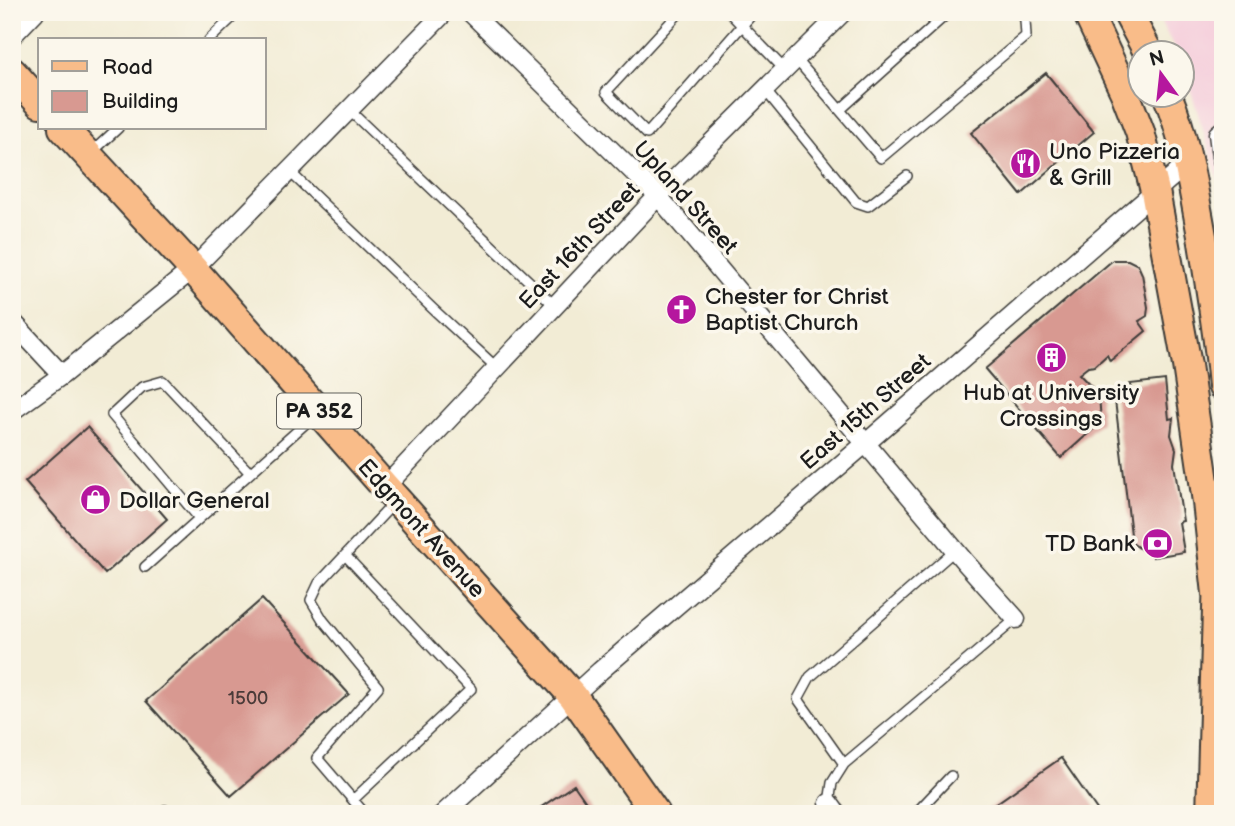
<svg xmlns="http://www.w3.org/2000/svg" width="1235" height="826" font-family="'Balsamiq Sans',sans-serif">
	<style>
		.built { fill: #f5cfdc }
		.building { fill: #d89991 }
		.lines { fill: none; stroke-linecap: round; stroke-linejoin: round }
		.service-casing { stroke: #3c3b38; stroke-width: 12 }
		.minor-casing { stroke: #3c3b38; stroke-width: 21 }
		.primary-casing { stroke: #3c3b38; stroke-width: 32 }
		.service { stroke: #fff; stroke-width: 9 }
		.minor { stroke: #fff; stroke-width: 18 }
		.primary { stroke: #f9bc89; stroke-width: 28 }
		.labels { text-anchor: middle; stroke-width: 7; stroke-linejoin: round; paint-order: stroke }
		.number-label { font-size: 19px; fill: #4b3b39 }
		.shield { fill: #fbf7ec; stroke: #5f5e5a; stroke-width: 2 }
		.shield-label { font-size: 21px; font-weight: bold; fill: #1c1c1c }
		.poi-label { font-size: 23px; fill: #1c1c1c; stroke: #fbf7ec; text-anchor: start }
		.street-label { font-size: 23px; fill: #1c1c1c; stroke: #fbf7ec }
	</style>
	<rect width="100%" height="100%" fill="#fbf7ec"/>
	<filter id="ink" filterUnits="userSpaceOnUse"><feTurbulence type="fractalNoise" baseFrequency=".0143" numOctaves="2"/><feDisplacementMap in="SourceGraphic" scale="14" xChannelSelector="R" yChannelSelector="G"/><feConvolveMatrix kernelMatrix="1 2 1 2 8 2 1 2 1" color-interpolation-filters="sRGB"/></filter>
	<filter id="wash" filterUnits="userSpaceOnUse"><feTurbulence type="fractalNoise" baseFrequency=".00686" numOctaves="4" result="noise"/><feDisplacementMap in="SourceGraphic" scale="28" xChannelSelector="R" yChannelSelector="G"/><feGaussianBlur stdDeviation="1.57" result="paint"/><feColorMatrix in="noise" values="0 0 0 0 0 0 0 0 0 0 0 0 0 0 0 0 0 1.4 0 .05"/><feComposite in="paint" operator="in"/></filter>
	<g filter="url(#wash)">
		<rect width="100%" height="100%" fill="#f2ecd5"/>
		<path class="built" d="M1155,12H1223V195L1183,65L1182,52H1177Z"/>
		<g id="blocks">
			<path class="building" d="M1046,73L1094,132L1021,195L971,133Z
				M1113,260H1128L1138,265L1142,274L1148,307L1147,316L1139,321L1146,331L1110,361L1107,355L1095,366L1088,367L1079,374L1099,395L1101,422L1061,458L985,369Z
				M1165,380L1169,419L1173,418L1171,435L1176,449L1174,464L1183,521L1179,522L1184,552L1153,557L1152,549L1142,550L1132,543L1114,392L1131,390L1130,384Z
				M87,427L167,519L105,574L25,482Z
				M262,599L349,694L231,796L146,701Z
				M1061,758L1100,814H981Z
				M574,785L594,814H531Z"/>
		</g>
	</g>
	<g filter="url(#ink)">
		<use href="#blocks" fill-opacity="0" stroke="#3c3b38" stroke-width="2"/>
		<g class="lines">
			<defs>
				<path id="service" d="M680,12L606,92L647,134L754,12
					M729,12L785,70
					M209,40L238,12
					M796,59L881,158L1026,36L1025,20L1021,12
					M765,90L856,202L868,206L907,176
					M349,110L555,306
					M840,110L949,12
					M90,154L118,128
					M289,171L433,309L497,368
					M199,518L112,415L142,387L163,381L250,473
					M345,555L471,689L353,800
					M145,567L315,415
					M844,764L798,699L810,677L955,550
					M829,803L832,783L844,764L1016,619
					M165,810L171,814
					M365,814L317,758L378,687L323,620L311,600L319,583L393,504
					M915,814L951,776"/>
				<path id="minor" d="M470,12L658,196L965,562L1016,619
					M12,36L35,12
					M1223,130L1218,134L1221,157L1223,162
					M12,321L62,375
					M12,411L62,375L193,269L445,12
					M385,487L658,196L843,12
					M829,803L837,814
					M443,814L600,671L865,444L1189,162"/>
				<path id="primary" d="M1087,12L1125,93L1140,132L1155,191L1187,365L1207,502L1217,594
					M1127,12L1148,52
					M12,72L40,103
					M1167,94C1186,140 1193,188 1202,236C1210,287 1219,336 1223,387
					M63,128L193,269L385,487L573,696L656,814
					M1211,814L1218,575"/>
			</defs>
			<use href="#service" class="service-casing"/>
			<use href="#minor" class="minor-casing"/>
			<use href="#primary" class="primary-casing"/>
			<use href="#service" class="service"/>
			<use href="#minor" class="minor"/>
			<use href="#primary" class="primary"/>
		</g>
	</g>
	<defs>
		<symbol id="restaurant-disc" viewBox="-11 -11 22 22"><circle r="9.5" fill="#b5179e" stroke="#fbf7ec"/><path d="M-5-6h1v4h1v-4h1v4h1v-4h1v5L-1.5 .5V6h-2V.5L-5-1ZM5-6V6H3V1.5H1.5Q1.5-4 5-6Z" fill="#fff"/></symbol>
		<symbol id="church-disc" viewBox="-11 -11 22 22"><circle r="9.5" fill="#b5179e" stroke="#fbf7ec"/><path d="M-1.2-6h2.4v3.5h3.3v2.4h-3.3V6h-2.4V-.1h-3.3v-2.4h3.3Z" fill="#fff"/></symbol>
		<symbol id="building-disc" viewBox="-11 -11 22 22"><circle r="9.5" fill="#b5179e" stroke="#fbf7ec"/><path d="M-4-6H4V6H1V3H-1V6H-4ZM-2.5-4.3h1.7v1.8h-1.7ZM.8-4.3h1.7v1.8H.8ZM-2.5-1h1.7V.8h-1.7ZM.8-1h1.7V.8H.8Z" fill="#fff"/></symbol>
		<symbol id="shop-disc" viewBox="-11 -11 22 22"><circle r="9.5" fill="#b5179e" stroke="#fbf7ec"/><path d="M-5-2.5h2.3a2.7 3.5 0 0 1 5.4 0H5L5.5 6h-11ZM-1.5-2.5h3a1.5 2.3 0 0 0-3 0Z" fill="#fff"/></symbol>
		<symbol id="bank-disc" viewBox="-11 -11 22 22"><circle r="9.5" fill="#b5179e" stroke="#fbf7ec"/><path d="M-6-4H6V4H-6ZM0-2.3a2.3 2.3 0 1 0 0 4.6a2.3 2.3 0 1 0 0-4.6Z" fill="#fff"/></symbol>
	</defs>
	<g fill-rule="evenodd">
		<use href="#restaurant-disc" x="1008" y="146" width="35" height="35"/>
		<use href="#church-disc" x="664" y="292" width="35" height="35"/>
		<use href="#building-disc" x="1034" y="340" width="35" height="35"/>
		<use href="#shop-disc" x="78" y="482" width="35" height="35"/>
		<use href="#bank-disc" x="1140" y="526" width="35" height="35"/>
	</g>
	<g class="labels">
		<g class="number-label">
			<text x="248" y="704">1500</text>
		</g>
		<rect class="shield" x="277" y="393.5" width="84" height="35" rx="5"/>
		<g class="shield-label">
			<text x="319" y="418">PA 352</text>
		</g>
		<g class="poi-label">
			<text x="1049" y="159">Uno Pizzeria<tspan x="1049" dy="26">&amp; Grill</tspan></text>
			<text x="705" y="304">Chester for Christ<tspan x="705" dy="26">Baptist Church</tspan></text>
			<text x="1051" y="400" text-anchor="middle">Hub at University<tspan x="1051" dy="26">Crossings</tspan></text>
			<text x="119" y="508">Dollar General</text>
			<text x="1135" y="551" text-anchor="end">TD Bank</text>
		</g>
		<g class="street-label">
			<text transform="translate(686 197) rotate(48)" y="8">Upland Street</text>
			<text transform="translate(579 245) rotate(-47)" y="8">East 16th Street</text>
			<text transform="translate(865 411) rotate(-41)" y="8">East 15th Street</text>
			<text transform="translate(422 528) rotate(48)" y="8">Edgmont Avenue</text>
		</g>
	</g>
	<rect width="1235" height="826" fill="none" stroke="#fbf7ec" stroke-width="42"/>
	<rect x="38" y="38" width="228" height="91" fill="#fbf7ec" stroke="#a29f99" stroke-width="2"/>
	<rect x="52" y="61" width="35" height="10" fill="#f9bc89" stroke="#a29f99" stroke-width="2"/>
	<text x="102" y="74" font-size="21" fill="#1c1c1c">Road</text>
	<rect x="52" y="91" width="35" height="21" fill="#d89991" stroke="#a29f99" stroke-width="2"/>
	<text x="102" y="108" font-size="21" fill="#1c1c1c">Building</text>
	<g transform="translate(1161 74) rotate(345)"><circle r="33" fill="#fbf7ec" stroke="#a29f99" stroke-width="2"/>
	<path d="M0-5L12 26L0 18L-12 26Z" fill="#b5179e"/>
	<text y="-10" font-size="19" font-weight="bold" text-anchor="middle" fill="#1c1c1c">N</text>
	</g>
</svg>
